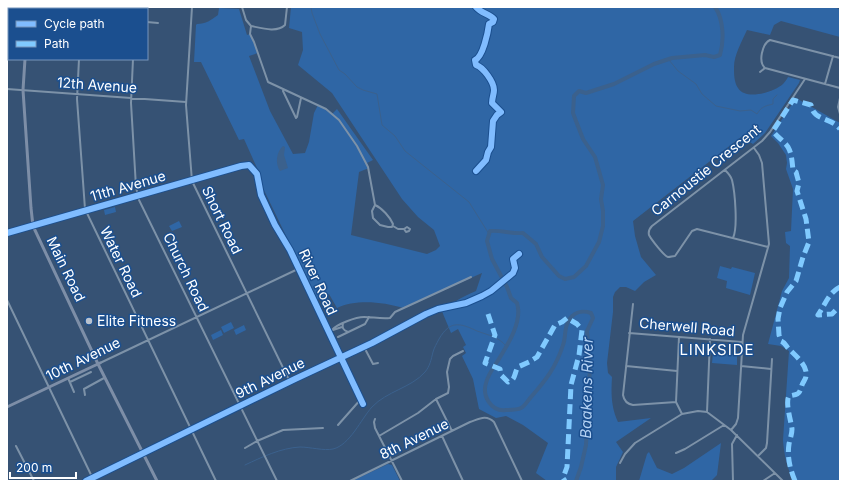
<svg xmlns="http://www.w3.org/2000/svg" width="847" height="488" font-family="Inter,sans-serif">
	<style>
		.green { fill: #2f66a5 }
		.water { fill: #3b618d }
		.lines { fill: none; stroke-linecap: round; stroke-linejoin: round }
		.stream { stroke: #3b618d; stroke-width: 1 }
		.river { stroke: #3b618d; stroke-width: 4 }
		.minor { stroke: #7d92a8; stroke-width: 2 }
		.major { stroke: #7d8ea7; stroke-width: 3 }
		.quiet { stroke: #80caff; stroke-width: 5; stroke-dasharray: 10 5; stroke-linecap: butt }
		.cycleway-casing { stroke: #1b4f8f; stroke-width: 8 }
		.cycleway { stroke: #80bcff; stroke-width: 6 }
		.poi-dot { fill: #b9c2ce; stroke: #1b4f8f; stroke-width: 1.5 }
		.labels { text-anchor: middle; stroke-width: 3; stroke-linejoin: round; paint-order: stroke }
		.street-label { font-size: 14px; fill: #fff; stroke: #1b4f8f }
		.poi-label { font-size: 14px; fill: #fff; stroke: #1b4f8f; text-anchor: start }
		.neighbourhood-label { font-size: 15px; letter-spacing: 1px; fill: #fff; stroke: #1b4f8f }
		.water-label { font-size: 15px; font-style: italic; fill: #b5d3f5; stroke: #1b4f8f }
	</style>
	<rect width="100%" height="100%" fill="#365274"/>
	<path class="green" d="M291,7H835L840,10V37L781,21L774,25L770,35L747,30C742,41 734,55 734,67C734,74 734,82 738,88C746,101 774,92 783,84C785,82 787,79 788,77L800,80L799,83L765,133L753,144L741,137L633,221L635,236L641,257L656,275L644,282L635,291L626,287H620L615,292L613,297V312L607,363L608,373L612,377C611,393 611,407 618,422L651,418L616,442L623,452L616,467V481H547L536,473L548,443L523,425L506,416L496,418L479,409L473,379L462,356L466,353L463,347L466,345L458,329L451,333L441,309C445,304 450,304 456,301C462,297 469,294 476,291L482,273L403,308C383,302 356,299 337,308L329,294L317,300L262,186V179L244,139L239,140L201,62H194L196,25L197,24C206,24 211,20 218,15L219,8L239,9L247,35L250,34L254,42L258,53L249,56L270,111L293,154L305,153L309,142L314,113L318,105L332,114L337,109L373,160L367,163L369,168L359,172L351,235L427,254L436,250L440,246L434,230L418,217L402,199L332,93L298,65L303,50L302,32L289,28Z
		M796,98L840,123V481H794C787,469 784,454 783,440L789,351L781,346L768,344L782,291L789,278L790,246L786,243L785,232L791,231L793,189L786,169L787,163L786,155L778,143L771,136Z
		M115,207L116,212L105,215L104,210Z
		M179,221L182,227L172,231L169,226Z
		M720,266L731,269L732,267L755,273L750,295L726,288L727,281L717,278Z
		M231,322L234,328L224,333L221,327Z
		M244,325L246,330L236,335L234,330Z
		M221,330L223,335L213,340L211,335Z
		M713,353L737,355V365L712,363Z
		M721,443L717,475L711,481H639L647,454L649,452L657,468L672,474L684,468Z
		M388,464L392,465L400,481H352Z"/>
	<path class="water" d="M283,146L285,147L284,155L288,168L280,171C275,164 276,152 283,146Z"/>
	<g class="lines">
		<path class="stream" d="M311,7L312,13L320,34L339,70L345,74L357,87L363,90L377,94L382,125L395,136L405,151L469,202L489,234
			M669,60L678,71L696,84L702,94L716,106L740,111L751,110L757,114C761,107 765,106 773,104V99L777,95
			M245,465C262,457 281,448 300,447C310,447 324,451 333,449C350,445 361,419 372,407C387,391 411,388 425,372C430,366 431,360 433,352C434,348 437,343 439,339C450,320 460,323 477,331C488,335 499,337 506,346"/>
		<path class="river" d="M576,481L581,467L586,445L590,366L587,331L593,318L591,313C582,310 573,312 568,322C564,329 566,338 563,345C556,367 546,380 531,397C528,400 525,406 521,408C517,410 510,410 506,410C491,412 482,396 486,383C488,375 493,368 497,362C507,346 523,322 517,303L511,298L507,287L492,259L487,241L490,231C501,230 512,234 523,233L536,244L542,257L559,276L565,279L574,277L586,266L599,242L603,226V211L601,199L603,185L595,157L583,139L576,121L573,113L574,96L579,91L586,93L614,84L654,64L672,58L705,55L714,57L720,55C724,41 724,20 715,7"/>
		<path class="minor" d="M192,7L186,105L192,181L290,382
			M242,7L246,20L251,26C261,28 277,33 285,25L287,7
			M83,9V7
			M136,9V7
			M147,22L158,23
			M251,26L250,34L254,42L268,82L326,109L339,120L357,146L368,167L375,205L372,211L373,218L380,225L388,227H392L393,224C390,217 382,208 375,205
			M79,59L77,99L85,209L216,481
			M133,59L131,103L136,187L139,200L277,481
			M765,68C758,62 762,44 770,40L840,58
			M765,68L840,88
			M760,72L765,68
			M825,84L833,56
			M7,89L186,102
			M283,91L296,118
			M840,98L838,107L840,114
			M297,117L301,98
			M725,170C728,173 731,176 732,180C735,192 738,228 733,238
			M393,226L398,229H404L406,232L409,231L410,229L407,227L404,229
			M7,233L241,166L249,165L257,174L261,195L275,225L290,250L363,404
			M768,247L697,229L692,231L675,256C672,256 671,257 668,257C664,256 651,239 649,235C648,231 650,228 652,226L762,141L770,132L805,79
			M7,300L94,481
			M633,304L623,395C624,401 627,404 633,405L676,402
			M343,323C342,328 343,330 348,332
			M332,330C337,324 356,317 364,317C372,317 381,319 390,318L395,312L471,277
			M333,330L342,327
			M629,333L742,342
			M338,337L365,324L369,317
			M679,337L676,402L682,414
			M364,347L373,364L378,363
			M100,363L298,269
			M626,366L677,371
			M741,366L771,369
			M68,378L74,392
			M70,382L91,372
			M85,395L84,389L104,378
			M436,399L452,431
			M707,412L710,339
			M375,419L374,422L375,428L402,481
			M338,425L361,399
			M731,430L736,424L738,418L743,335L769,244L762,163L759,155L754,148
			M379,436L418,413L436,399L448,393L449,387L447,372L450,359L453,356L463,351
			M442,436L463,481
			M257,441L283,430L323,428
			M16,446L34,481
			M245,448L257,441
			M676,453L685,449L724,425
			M758,456L766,448L767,443L772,359
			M620,463L625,454L635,443L682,414L698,411L707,412L731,430L783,481
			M86,481L295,379L372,343L426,314L438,309L466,303L482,296L491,291L513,273L515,268L513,259L519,254
			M350,481L470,422C479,419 486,414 494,422L522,481
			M733,481L732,444L737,435
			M763,481L775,473"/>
		<path class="major" d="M29,9V7
			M25,59L23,90L31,208L33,226L98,364L157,481
			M7,407L100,363"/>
		<path class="quiet" d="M840,287C829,292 825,305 818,315L832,314L837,309L840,308
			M488,314L495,335L485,363L500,369L501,375L508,382C516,380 514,373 518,367L529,362L537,357L555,325L562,322L567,318L577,324L582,330L579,355L571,385L567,467L563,478L565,481
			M795,481C790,469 787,457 789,444C790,439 792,434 792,429C791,421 785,402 789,396C799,394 799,395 802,385C803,382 806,379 806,376C808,366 796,356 790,350C786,347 786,343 781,341L779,335L778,319L780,308L787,292L796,281L803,257L809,242L806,219L797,191L799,183L796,172L793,170C792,162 792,154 788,147C784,141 778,138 773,131L793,100L811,105C812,107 812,109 813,111C818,120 833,119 840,129"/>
		<defs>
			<path id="cycleway" d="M476,171L486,160L488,152L491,147L493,121L497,115L501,112L492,103C492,98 494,94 494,90C494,82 483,67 476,65L475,60C483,57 488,32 489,24L493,22L494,19C489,14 481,13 476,7
				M7,233L241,166L249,165L257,174L261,195L275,225L290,250L363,404
				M86,481L295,379L372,343L426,314L438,309L466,303L482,296L491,291L513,273L515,268L513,259L519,254"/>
		</defs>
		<use href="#cycleway" class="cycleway-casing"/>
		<use href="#cycleway" class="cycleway"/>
	</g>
	<circle class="poi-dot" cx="89" cy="321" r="4"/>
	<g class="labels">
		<g class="street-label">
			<text transform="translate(97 85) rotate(4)" y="5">12th Avenue</text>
			<text transform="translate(706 170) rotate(-39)" y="5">Carnoustie Crescent</text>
			<text transform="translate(128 186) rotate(-16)" y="5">11th Avenue</text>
			<text transform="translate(222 220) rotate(64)" y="5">Short Road</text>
			<text transform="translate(121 262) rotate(64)" y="5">Water Road</text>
			<text transform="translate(66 269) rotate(64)" y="5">Main Road</text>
			<text transform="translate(186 272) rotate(64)" y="5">Church Road</text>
			<text transform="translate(318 282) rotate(65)" y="5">River Road</text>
			<text transform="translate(687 327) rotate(5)" y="5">Cherwell Road</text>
			<text transform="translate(83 359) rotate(-26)" y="5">10th Avenue</text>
			<text transform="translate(270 378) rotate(-26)" y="5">9th Avenue</text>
			<text transform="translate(414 439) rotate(-26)" y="5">8th Avenue</text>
		</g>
		<g class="poi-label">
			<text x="97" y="326">Elite Fitness</text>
		</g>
		<g class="neighbourhood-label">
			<text x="717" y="355">LINKSIDE</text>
		</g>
		<g class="water-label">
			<text transform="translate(587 388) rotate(-89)" y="5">Baakens River</text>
		</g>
	</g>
	<rect width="847" height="488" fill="none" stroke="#ffffff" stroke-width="16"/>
	<rect x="8" y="8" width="140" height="52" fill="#1b4f8f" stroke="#7695bc"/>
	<rect x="16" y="21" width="20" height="6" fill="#80bcff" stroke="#7695bc"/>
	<text x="44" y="28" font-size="12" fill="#ffffff">Cycle path</text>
	<rect x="16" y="41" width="20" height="6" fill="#80caff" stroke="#7695bc"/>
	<text x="44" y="48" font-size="12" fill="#ffffff">Path</text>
	<path d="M10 472v6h66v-6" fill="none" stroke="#ffffff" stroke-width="2"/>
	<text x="16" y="472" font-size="12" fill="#ffffff" stroke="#1b4f8f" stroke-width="3" paint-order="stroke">200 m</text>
</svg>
